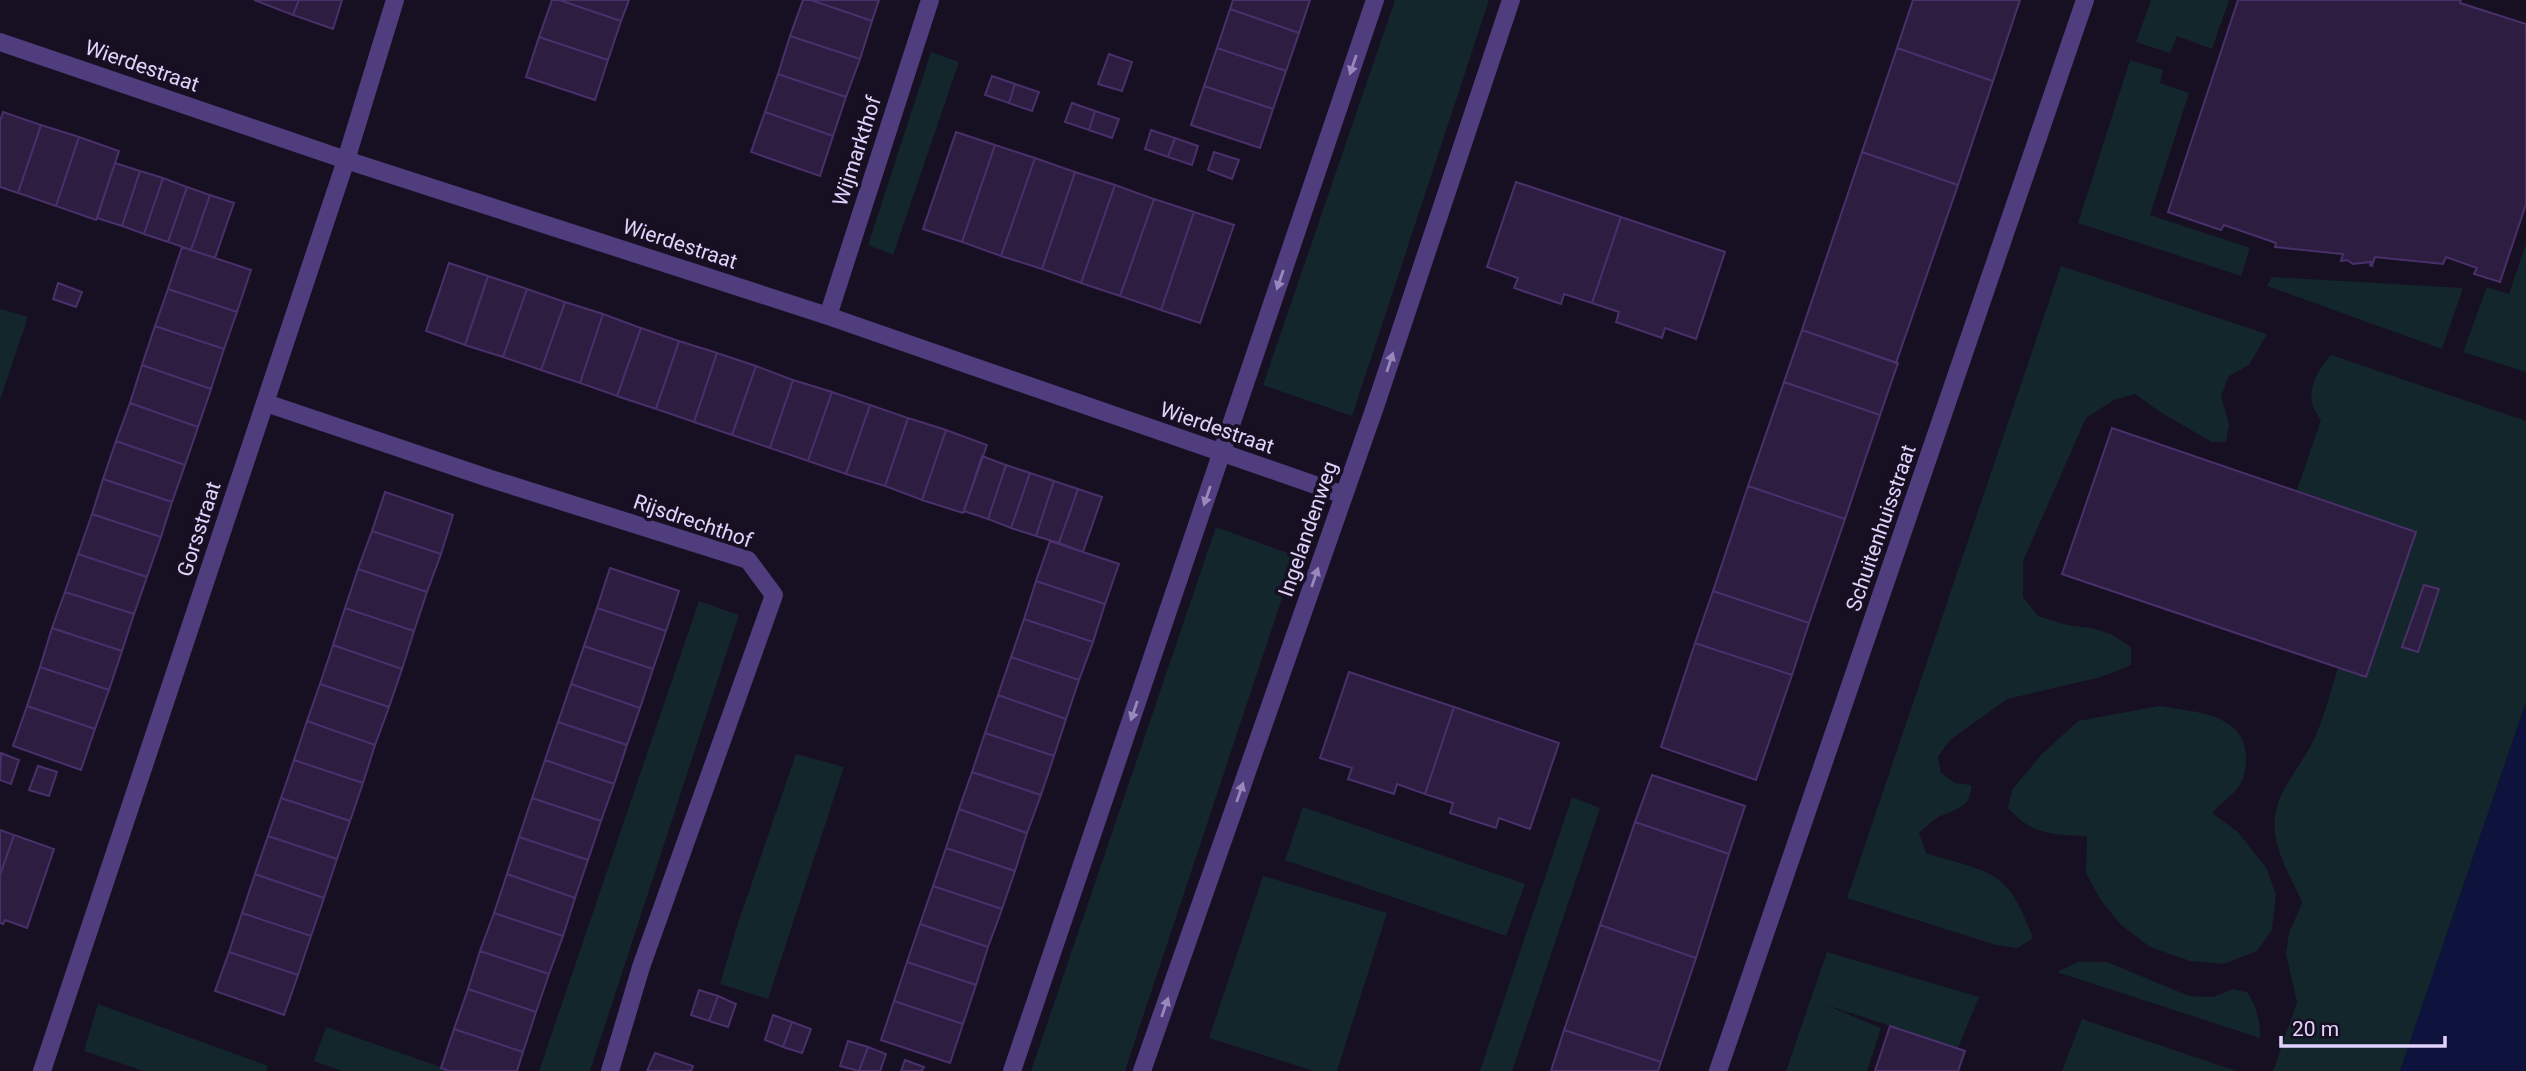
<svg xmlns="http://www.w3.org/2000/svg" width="2526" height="1071" font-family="Roboto,sans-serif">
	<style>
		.green { fill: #13262b }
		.water { fill: #0d133d }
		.building { fill: #2d1d41; stroke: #4a306b; stroke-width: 2 }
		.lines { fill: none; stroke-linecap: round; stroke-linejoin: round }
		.minor { stroke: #4f3d7d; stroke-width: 18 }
		.oneway { fill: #9888bc }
		.labels { text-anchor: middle; stroke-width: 7; stroke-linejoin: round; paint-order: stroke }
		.street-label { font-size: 21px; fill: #e1d3fc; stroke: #170f22 }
	</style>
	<rect width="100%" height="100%" fill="#170f22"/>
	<path class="green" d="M1395,0H1489L1352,416L1263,385Z
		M2151,0H2229L2212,49L2177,36L2170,53L2136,42Z
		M931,52L959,62L893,255L868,245Z
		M2130,60L2163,70L2160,83L2189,93L2150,215L2250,248L2241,276L2078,223Z
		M2526,244V372L2463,352L2487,287L2509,294Z
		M2061,266L2267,334L2249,365L2229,376L2221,396L2229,424L2226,442H2212L2160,412L2135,394L2114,400L2086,418L2023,561V597L2038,616L2067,625L2091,628L2111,634L2131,647V665L2101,677L2007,699L1949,741L1938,757L1941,773L1955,783L1971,785C1972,809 1954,809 1937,818C1931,822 1925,828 1919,833L1926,853C1992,874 2007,867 2033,938L2018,948L1996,945L1847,898Z
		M2272,277L2463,288L2442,349L2267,286Z
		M0,309L28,317L0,400Z
		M2331,355L2526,421V702L2400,1071H2273L2297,1002L2286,954L2289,933L2302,903C2293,880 2278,858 2275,833C2270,794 2302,768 2316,735C2325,714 2331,690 2338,668L2365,677L2416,532L2297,490L2321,420C2302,397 2314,375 2331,355Z
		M1216,527L1296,556L1125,1071H1031Z
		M699,601L739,615L590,1071H539Z
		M2159,706C2194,712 2248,713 2246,760C2246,769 2243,783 2236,790C2229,798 2219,805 2212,813L2238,832L2267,869L2276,895L2272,930L2257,951L2224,964L2190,961L2150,947L2120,924L2100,899L2086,873L2087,836C2053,835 2032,835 2008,808L2012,790L2041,755L2078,721Z
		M796,754L844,767L768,999L720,984L737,926Z
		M1572,797L1600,808L1512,1071H1480Z
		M1303,807L1525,884L1506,936L1285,860Z
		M1263,876L1387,913L1337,1071H1314L1209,1038Z
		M1827,952L1979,997L1958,1048L1826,1005L1881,1028L1867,1071H1786Z
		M2078,962H2107L2189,996L2213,997L2233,989L2247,992C2257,1006 2260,1020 2260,1038L2057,972Z
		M98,1004L268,1066L266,1071H144L84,1051Z
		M2082,1019L2236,1071H2062Z
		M326,1027L452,1071H342L314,1061Z"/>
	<path class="water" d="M2526,702V1071H2400Z"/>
	<path class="building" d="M254,0H299L293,15Z
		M299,0H342L333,29L293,15Z
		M552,0H559L621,21L608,60L539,37Z
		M559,0H629L621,21Z
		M803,0H811L872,21L860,59L790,36Z
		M811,0H879L872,21Z
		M1233,0H1310L1299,33L1230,9Z
		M1913,0H2020L1993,81L1897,48Z
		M2238,0H2461L2460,3L2526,24V204L2500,282L2474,274L2477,268L2446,257L2443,264L2375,257L2372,266L2370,265L2371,262L2353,264L2347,260L2341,261L2343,254L2275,247L2276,243L2224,225L2221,230L2168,212Z
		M1230,9L1299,33L1286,71L1217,48Z
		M790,36L860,59L846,97L778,74Z
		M539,37L608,60L595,100L526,77Z
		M1217,48L1286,71L1273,109L1204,86Z
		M1897,48L1993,81L1958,185L1862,152Z
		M1109,54L1132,62L1122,91L1098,84Z
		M778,74L846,97L833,136L765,112Z
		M992,76L1015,84L1009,103L985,95Z
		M1015,84L1039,92L1032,111L1009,103Z
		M1204,86L1273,109L1260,148L1191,125Z
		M1072,103L1095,111L1089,130L1065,122Z
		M1095,111L1119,119L1112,138L1089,130Z
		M3,112L41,125L18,193L0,187V121Z
		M765,112L833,136L820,176L751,152Z
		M41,125L79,137L56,206L18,193Z
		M1151,130L1175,138L1168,157L1145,149Z
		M956,132L995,145L962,242L923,229Z
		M79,137L119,151L96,220L56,206Z
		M1175,138L1198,146L1192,165L1168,157Z
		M995,145L1035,158L1001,256L962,242Z
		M1214,152L1239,160L1232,179L1208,170Z
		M1862,152L1958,185L1896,363L1802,330Z
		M1035,158L1075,172L1042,269L1001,256Z
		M115,163L140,171L122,226L97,218Z
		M140,171L163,178L144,234L122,226Z
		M1075,172L1115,185L1081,283L1042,269Z
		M163,178L187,187L168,242L144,234Z
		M1516,182L1621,217L1592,303L1564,294L1561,304L1514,288L1518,278L1487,267Z
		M1115,185L1154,199L1120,296L1081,283Z
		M187,187L210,195L191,250L168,242Z
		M210,195L234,203L215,258L191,250Z
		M1154,199L1194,212L1161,310L1120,296Z
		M1194,212L1234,225L1200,323L1161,310Z
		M1621,217L1725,252L1696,339L1665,328L1662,338L1616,322L1619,312L1592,303Z
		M182,247L251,270L237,312L168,289Z
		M449,263L488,276L465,345L426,331Z
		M488,276L527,289L503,357L465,345Z
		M58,283L82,292L76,307L53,299Z
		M168,289L237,312L224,349L155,326Z
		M527,289L565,302L541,370L503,357Z
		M565,302L603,314L580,383L541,370Z
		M603,314L641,328L617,396L580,383Z
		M155,326L224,349L211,389L142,365Z
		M641,328L679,341L656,409L617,396Z
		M1802,330L1898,363L1880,415L1784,382Z
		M679,341L717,353L694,422L656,409Z
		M717,353L756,366L732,435L694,422Z
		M142,365L211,389L198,427L130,403Z
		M756,366L793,380L770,448L732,435Z
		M793,380L832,392L808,461L770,448Z
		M1784,382L1880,415L1845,519L1748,486Z
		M832,392L870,405L846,474L808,461Z
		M130,403L198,427L185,465L116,441Z
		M870,405L908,418L885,486L846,474Z
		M908,418L946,430L922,500L885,486Z
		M2112,428L2416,532L2366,677L2062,574Z
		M946,430L987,445L963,513L922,500Z
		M116,441L185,465L172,502L103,479Z
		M982,456L1006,465L988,519L964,511Z
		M1006,465L1030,473L1011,528L988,519Z
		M1030,473L1054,481L1036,536L1011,528Z
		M103,479L172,502L161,537L92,514Z
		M1054,481L1078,489L1059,543L1036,536Z
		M1748,486L1845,519L1809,623L1713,591Z
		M1078,489L1102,497L1083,552L1059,543Z
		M385,492L453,515L441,554L372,531Z
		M92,514L161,537L147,577L78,554Z
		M372,531L441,554L427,592L358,569Z
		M1050,541L1119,564L1105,604L1036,581Z
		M78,554L147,577L134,614L65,592Z
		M610,568L679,591L666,631L597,608Z
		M358,569L427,592L414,631L345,608Z
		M1036,581L1105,604L1093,642L1024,619Z
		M2424,585L2439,589L2418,652L2402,647Z
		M1713,591L1809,623L1792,675L1695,643Z
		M65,592L134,614L122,651L52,628Z
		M345,608L414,631L402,669L333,645Z
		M597,608L666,631L653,669L584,646Z
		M1024,619L1093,642L1079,680L1011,657Z
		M52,628L122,651L109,690L40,667Z
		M1695,643L1792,675L1756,780L1661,747Z
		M333,645L402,669L389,707L320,684Z
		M584,646L653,669L640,708L571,684Z
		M1011,657L1079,680L1066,719L998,695Z
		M40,667L109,690L95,729L27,706Z
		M1349,672L1454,707L1425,794L1397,784L1394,794L1348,779L1352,768L1320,758Z
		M320,684L389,707L375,745L307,721Z
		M571,684L640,708L627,745L558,722Z
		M998,695L1066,719L1054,756L985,733Z
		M27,706L95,729L81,770L13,746Z
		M1454,707L1559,743L1530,829L1499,818L1496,828L1450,813L1453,803L1425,794Z
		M307,721L375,745L363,783L294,760Z
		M558,722L627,745L614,784L545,760Z
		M985,733L1054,756L1041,795L972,772Z
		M1,753L19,760L11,784L0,780Z
		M294,760L363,783L350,821L281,798Z
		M545,760L614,784L601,821L532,798Z
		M38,766L57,772L49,796L29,790Z
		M972,772L1041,795L1027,833L959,809Z
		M1652,775L1745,806L1729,854L1635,822Z
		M281,798L350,821L337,859L268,836Z
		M532,798L601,821L588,860L519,837Z
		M959,809L1027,833L1015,871L946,848Z
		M1635,822L1729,854L1696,958L1600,925Z
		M0,830L14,835L0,875Z
		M14,835L54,849L27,928L5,920L3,924L0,923V875Z
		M268,836L337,859L324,898L255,874Z
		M519,837L588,860L575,898L507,874Z
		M946,848L1015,871L1002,909L933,886Z
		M255,874L324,898L311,936L242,913Z
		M507,874L575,898L563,936L494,913Z
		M933,886L1002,909L988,947L920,924Z
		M242,913L311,936L298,975L229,952Z
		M494,913L563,936L549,974L480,951Z
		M920,924L988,947L976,985L907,962Z
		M1600,925L1696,958L1661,1062L1564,1030Z
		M480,951L549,974L536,1012L468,989Z
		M229,952L298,975L284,1015L215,991Z
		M907,962L976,985L963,1024L894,1001Z
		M468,989L536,1012L523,1052L454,1029Z
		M699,990L718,996L709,1021L691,1015Z
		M718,996L736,1004L728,1027L709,1021Z
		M894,1001L963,1024L950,1063L881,1040Z
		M773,1015L792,1022L783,1047L765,1040Z
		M792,1022L811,1029L802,1053L783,1047Z
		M1890,1026L1965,1051L1958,1071H1875Z
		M454,1029L523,1052L517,1071H449L441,1068Z
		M1564,1030L1661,1062L1658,1071H1551Z
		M848,1041L868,1047L859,1071L840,1066Z
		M868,1047L886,1054L880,1071H859Z
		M655,1053L693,1066L691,1071H647Z
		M905,1060L924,1067L922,1071H901Z"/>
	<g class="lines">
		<path class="minor" d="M0,42L346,160L828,316L1344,495
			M828,316L930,0
			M266,403L488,478L748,560L774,595L641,967L610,1071
			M42,1071L346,160L395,0
			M1012,1071L1375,0
			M1142,1071L1375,407L1511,0
			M1718,1071L2085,0"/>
	</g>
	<defs><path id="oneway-solid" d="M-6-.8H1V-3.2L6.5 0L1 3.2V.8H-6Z" transform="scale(1.75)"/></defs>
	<g class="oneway">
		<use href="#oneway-solid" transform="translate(1353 65) rotate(109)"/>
		<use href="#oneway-solid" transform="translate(1280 280) rotate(109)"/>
		<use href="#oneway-solid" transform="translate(1390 362) rotate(-72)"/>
		<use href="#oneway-solid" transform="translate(1207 496) rotate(109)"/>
		<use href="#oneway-solid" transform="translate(1315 577) rotate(-71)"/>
		<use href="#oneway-solid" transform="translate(1134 711) rotate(109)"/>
		<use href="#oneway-solid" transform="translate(1240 792) rotate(-71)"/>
		<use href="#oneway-solid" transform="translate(1165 1007) rotate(-71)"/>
	</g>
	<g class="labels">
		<g class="street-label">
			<text transform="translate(142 66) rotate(19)" y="7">Wierdestraat</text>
			<text transform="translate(857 151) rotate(-72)" y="7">Wijmarkthof</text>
			<text transform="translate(680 244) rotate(18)" y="7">Wierdestraat</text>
			<text transform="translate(1217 428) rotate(19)" y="7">Wierdestraat</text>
			<text transform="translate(693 521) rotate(19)" y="7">Rijsdrechthof</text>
			<text transform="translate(1881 528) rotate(-71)" y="7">Schuitenhuisstraat</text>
			<text transform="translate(199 529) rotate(-72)" y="7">Gorsstraat</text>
			<text transform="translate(1308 529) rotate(-71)" y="7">Ingelandenweg</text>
		</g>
	</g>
	<path d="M2281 1036v10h164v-10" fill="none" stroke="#e1d3fc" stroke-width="3.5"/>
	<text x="2292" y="1036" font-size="21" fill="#e1d3fc" stroke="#170f22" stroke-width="5" paint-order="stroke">20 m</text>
</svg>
